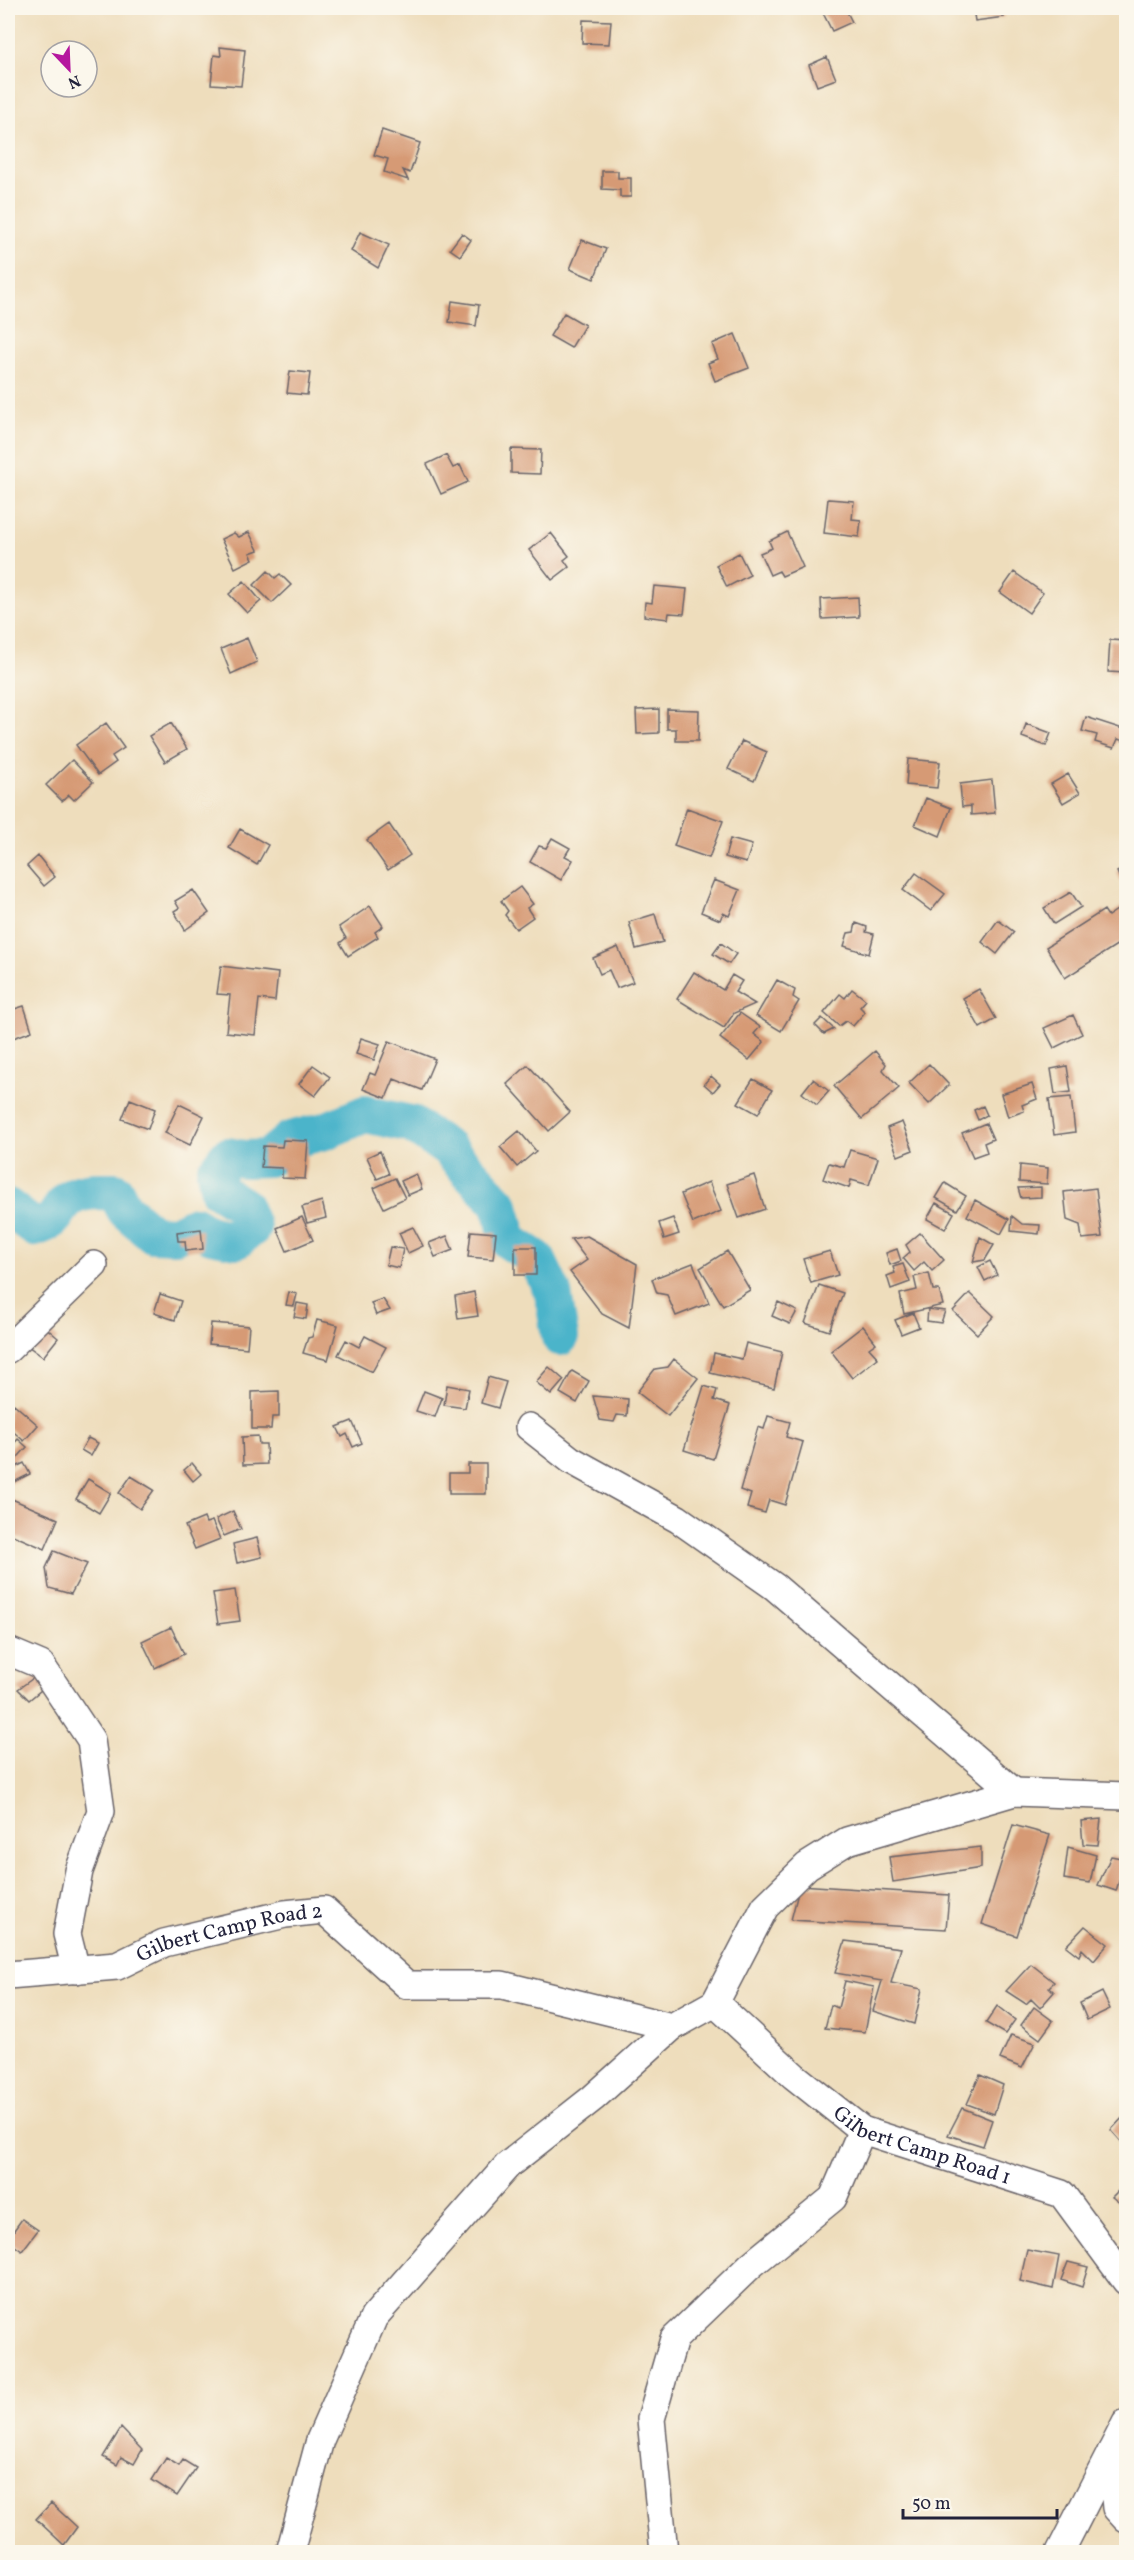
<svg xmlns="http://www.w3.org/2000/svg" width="1134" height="2560" font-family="Vollkorn,serif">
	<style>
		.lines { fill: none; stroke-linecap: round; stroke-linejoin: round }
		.river { stroke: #4bb4ca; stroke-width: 38 }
		.building { fill: #d69a75 }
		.minor-casing { stroke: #696368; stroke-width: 30 }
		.minor { stroke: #fff; stroke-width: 27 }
		.labels { text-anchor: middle; stroke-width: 6; stroke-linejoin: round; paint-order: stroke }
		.street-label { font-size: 21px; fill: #22223b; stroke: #fbf7ec }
	</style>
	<rect width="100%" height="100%" fill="#fbf7ec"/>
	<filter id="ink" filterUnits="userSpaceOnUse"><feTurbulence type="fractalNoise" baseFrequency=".0167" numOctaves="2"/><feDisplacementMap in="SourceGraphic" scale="12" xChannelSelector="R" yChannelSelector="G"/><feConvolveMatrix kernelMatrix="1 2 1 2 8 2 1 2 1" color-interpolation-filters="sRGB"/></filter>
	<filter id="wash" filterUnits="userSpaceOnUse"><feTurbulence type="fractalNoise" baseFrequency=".008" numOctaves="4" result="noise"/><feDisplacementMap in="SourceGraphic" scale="24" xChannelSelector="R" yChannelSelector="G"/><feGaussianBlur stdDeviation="1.35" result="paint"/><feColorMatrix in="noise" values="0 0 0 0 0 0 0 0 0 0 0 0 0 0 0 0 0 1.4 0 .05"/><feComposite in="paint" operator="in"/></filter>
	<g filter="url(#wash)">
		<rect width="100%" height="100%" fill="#eeddbc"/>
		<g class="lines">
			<path class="river" d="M8,1207L35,1228C62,1218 51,1217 68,1200C79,1189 100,1191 115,1191L125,1210L153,1234L175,1235L195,1225L211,1235L237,1240L252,1228L243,1206L219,1191L215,1172L227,1156L244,1159L268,1158L290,1140L325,1131L365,1114L411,1124L448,1149L500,1205L509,1241L537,1259L553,1293L560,1337"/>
		</g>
		<g id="blocks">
			<path class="building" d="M834,8H845L852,22L832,31L823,13Z
				M973,8H1002L1004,17L975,21Z
				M583,20L611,21L609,44L582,43Z
				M220,47L245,50L241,86L211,84L214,55L221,56Z
				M827,57L836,79L817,86L809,65Z
				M382,130L420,143L410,173L403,170L408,180L384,172L388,159L374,155Z
				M602,171H618V178H631V197H620V190L602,189Z
				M360,232L389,245L378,268L351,251Z
				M462,233L471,240L460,256L450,249Z
				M582,240L606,249L594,279L570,269Z
				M452,301L479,305L476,326L449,322Z
				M564,313L585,325L571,348L550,336Z
				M735,334L749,368L715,381L708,363L718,359L712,344Z
				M290,371L310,373L307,395L287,393Z
				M511,449L541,450L540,474L511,473Z
				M446,455L453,468L460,465L468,482L441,494L427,464Z
				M828,499L854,501L852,519L861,520L859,537L824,533Z
				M249,532L258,550L250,553L253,559L235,568L221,539L234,533L239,537Z
				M787,532L803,567L782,576L779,571L770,575L760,553L772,548L769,541Z
				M551,533L569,556L564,560L569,567L552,580L529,550Z
				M739,553L750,575L727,587L716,565Z
				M268,571L275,578L280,574L291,585L272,603L254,585Z
				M1014,572L1043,593L1029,613L1000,592Z
				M244,581L261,601L247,613L229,594Z
				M654,586L687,589L684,614L669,613L668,619L644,616L645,602L652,603Z
				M858,597L859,617L822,619L821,599Z
				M247,638L257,662L231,674L221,649Z
				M1110,640L1126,641V673L1108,672Z
				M659,709V733L637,734L636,710Z
				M667,709L699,710L698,741H676V729H667Z
				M1086,717L1126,730V742L1118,739L1114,748L1095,742L1097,735L1082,731Z
				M106,723L124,748L112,756L116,762L98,775L76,745Z
				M171,723L187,749L165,762L149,736Z
				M1026,724L1051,733L1046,746L1022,737Z
				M742,741L767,752L754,781L728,769Z
				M908,759L940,762L937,788L906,785Z
				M72,760L93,782L74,800L69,795L62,801L46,785Z
				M1068,774L1080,793L1063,803L1051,784Z
				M992,780L995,813L971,815V806L962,807L960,784Z
				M926,798L951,808L940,836L915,825Z
				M687,808L723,821L709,858L674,846Z
				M389,824L410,855L388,870L367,840Z
				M240,829L268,845L257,865L229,848Z
				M552,838L570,848L565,856L573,860L561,880L530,862L539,846L546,848Z
				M730,839L752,845L746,863L725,857Z
				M38,856L55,877L44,886L27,866Z
				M1126,868V883L1123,885L1117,872Z
				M916,873L945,894L931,911L903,890Z
				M714,880L740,890L729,916L723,913L720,920L701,912Z
				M520,887L533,904L527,908L533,917L516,929L505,915L508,911L501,901Z
				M193,890L209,913L185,930L174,911L179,908L175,901Z
				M1071,892L1081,907L1054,924L1044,908Z
				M1126,904V939L1065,978L1046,947L1104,910L1108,916Z
				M370,906L383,926L375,932L378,937L348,956L340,943L346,938L339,927Z
				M655,914L663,942L636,949L629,922Z
				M998,920L1014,932L997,954L982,942Z
				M856,923L867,927L866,932L874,934L869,954L844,946L848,933L854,932Z
				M721,943L736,954L729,964L713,954Z
				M618,947L633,982L617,988L609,970L600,974L593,958Z
				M221,966L278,973L275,1001L259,999L255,1035L226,1032L230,995L217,994Z
				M694,972L723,990L732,975L742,981L735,992L755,1004L734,1013L724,1028L677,999Z
				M777,980L795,990L793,997L799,1001L781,1031L756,1016Z
				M852,989L866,1000L860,1007L865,1012L853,1026L846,1021L839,1026L824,1013L840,994L845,998Z
				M979,989L996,1019L980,1028L963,998Z
				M24,1006L32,1031L8,1040V1011Z
				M740,1013L760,1027L754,1034L764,1042L749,1060L720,1038Z
				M1073,1015L1082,1034L1054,1048L1044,1028Z
				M822,1018L834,1029L824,1034L815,1025Z
				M361,1038L380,1044L374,1060L356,1054Z
				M389,1041L435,1059L422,1090L394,1079L386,1098L363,1089L370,1073L375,1075Z
				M875,1051L886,1064L883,1070L899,1088L862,1119L834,1086Z
				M929,1064L949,1085L929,1104L909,1083Z
				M313,1065L330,1077L315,1096L299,1084Z
				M528,1065L570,1112L549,1131L507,1084Z
				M1067,1066L1071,1092L1055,1094L1051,1069Z
				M711,1076L720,1084L713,1092L704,1084Z
				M753,1079L772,1090L758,1114L738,1103Z
				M813,1079L829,1091L817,1105L802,1093Z
				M1032,1084L1037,1099L1022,1105L1024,1111L1008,1117L1001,1094Z
				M1071,1097L1075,1132L1054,1135L1049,1099Z
				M130,1099L155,1109L148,1129L122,1119Z
				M179,1104L204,1116L190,1145L165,1133Z
				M983,1106L987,1115L978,1120L974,1110Z
				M902,1122L913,1150L898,1156L887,1128Z
				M986,1123L993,1139L984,1143L987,1152L973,1157L962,1133Z
				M519,1131L536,1151L517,1167L500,1147Z
				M283,1140L308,1141L305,1179L282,1178V1168L261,1167L263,1146L282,1147Z
				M850,1150L878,1158L869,1185L851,1180L849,1188L823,1179L829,1163L844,1167Z
				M380,1151L389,1174L377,1179L367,1157Z
				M1020,1165L1048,1168L1047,1184L1019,1182Z
				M416,1174L422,1189L408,1195L401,1181Z
				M754,1175L765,1209L739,1218L727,1184Z
				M395,1178L405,1198L384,1208L374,1188Z
				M709,1182L721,1211L693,1223L681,1194Z
				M945,1183L966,1196L957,1210L936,1198Z
				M1041,1187V1197L1021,1198L1018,1188Z
				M1096,1188L1102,1237L1082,1239L1080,1225L1067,1220L1064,1192Z
				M975,1200L1009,1219L1001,1234L967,1216Z
				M322,1201L326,1218L307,1223L302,1207Z
				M936,1203L954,1213L945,1229L927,1219Z
				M1012,1216L1022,1224L1040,1225L1039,1234L1011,1231Z
				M302,1217L313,1240L287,1251L277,1228Z
				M673,1218L679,1234L664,1239L659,1223Z
				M413,1227L423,1246L408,1253L399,1233Z
				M201,1229L203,1249L186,1251L185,1241H178L177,1232Z
				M471,1231L496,1233L493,1259L468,1257Z
				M920,1233L944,1260L932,1271L924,1262L914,1271L903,1258L910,1252L906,1245Z
				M447,1236L453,1250L435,1257L429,1243Z
				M587,1236L637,1264L629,1328L602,1314L570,1272L587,1260L571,1239Z
				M980,1237L994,1245L985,1260L973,1262Z
				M390,1247L403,1249L399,1268L386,1265Z
				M515,1247H536V1275H515Z
				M897,1249L901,1261L890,1265L886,1253Z
				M727,1251L750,1290L723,1306L700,1268Z
				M830,1251L838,1275L811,1283L803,1259Z
				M990,1261L997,1275L985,1281L978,1267Z
				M693,1263L709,1303L676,1316L667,1295L657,1293L652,1279Z
				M903,1264L910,1282L891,1289L887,1276L895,1273L893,1267Z
				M929,1273L933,1290H939L943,1305L904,1314L900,1294L917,1290L914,1277Z
				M819,1285L843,1293L829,1331L805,1323Z
				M289,1292L297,1294L294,1306L286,1305Z
				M474,1292L478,1316L458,1319L455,1296Z
				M970,1293L994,1316L977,1334L953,1311Z
				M160,1294L181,1301L175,1320L154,1313Z
				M383,1299L390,1310L376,1315L371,1303Z
				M778,1302L797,1311L790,1324L772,1316Z
				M297,1303L308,1305L306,1319L294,1317Z
				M928,1309L945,1311L941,1323L927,1321Z
				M913,1313L919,1327L901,1334L895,1320Z
				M317,1320L338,1325L328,1360L303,1353L308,1338L312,1337Z
				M211,1323L249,1326L247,1348L209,1344Z
				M44,1326L58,1338L43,1357L28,1346Z
				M863,1326L876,1343L869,1348L878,1358L852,1378L831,1351Z
				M365,1336L386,1347L372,1372L338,1355L346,1340L359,1347Z
				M746,1343L782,1352L774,1388L710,1373L714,1353L742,1359Z
				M674,1359L698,1378L668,1416L637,1392L655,1369L668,1367Z
				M549,1367L564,1380L551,1395L536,1382Z
				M572,1371L589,1381L577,1403L560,1393Z
				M488,1377L506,1382L498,1408L481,1403Z
				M447,1385L469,1389L465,1408L444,1405Z
				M704,1386L717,1390L714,1400L730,1405L713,1459L684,1450Z
				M279,1391V1417H272L271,1429H252V1392Z
				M424,1391L442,1398L435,1417L416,1411Z
				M593,1396L628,1399L627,1416L617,1415L614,1422L600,1420Z
				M14,1404L38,1425L24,1441L8,1427V1412Z
				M768,1416L790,1422L786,1437L803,1442L785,1505L769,1500L765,1513L747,1508L751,1494L740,1490L758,1427L764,1429Z
				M352,1421L362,1443L353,1447L347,1434L342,1437L337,1427Z
				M258,1436L259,1444H266L267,1464L243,1465L242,1437Z
				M88,1438L98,1443L91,1456L81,1450Z
				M18,1439L27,1447L10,1466L8,1463V1450Z
				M24,1463L30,1474L10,1484L8,1471Z
				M192,1463L201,1474L193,1481L184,1470Z
				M468,1464H486V1494H449V1473H468Z
				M131,1476L154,1490L140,1509L119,1493Z
				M88,1479L111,1493L99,1513L76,1499Z
				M12,1499L58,1519L45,1549L8,1533V1509Z
				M233,1511L241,1529L224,1536L216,1519Z
				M204,1518L206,1523L212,1521L220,1539L195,1549L185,1526Z
				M257,1538L262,1557L237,1563L233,1544Z
				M54,1551L87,1564L71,1594L49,1588L46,1568Z
				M235,1590L240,1621L218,1624L213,1593Z
				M171,1627L184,1654L155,1668L142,1641Z
				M39,1674L47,1685L29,1700L18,1689Z
				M1101,1819L1098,1845L1083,1844L1081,1821Z
				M1013,1825L1050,1835L1017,1936L982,1924Z
				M981,1847V1868L893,1882L889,1857Z
				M1068,1847L1096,1855L1090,1883L1064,1879Z
				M1111,1856L1126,1859L1116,1891L1098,1885Z
				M800,1885L949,1895L946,1929L791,1920Z
				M1085,1926L1108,1944L1094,1961L1082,1949L1079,1956L1066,1946Z
				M845,1941L901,1948L891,1983L922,1989L914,2024L873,2011L882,1981L835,1973Z
				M1031,1964L1054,1982L1049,1987L1054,1992L1040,2008L1031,1999L1026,2004L1006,1991Z
				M845,1981L874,1987L865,2032L825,2028L831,2005L838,2008Z
				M1102,1992L1110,2009L1087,2020L1080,2003Z
				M997,2006L1015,2020L1005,2034L986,2023Z
				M1034,2007L1053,2021L1040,2039L1021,2025Z
				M1011,2035L1035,2043L1022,2068L1000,2059Z
				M980,2075L1003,2085L994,2114L967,2104Z
				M962,2108L992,2120L983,2146L948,2135Z
				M1126,2114V2147L1111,2130Z
				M1126,2183V2208L1112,2197Z
				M22,2219L38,2230L22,2251L8,2241V2229L12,2233Z
				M1027,2250L1059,2256L1053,2289L1020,2281Z
				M1068,2262L1088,2267L1082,2287L1061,2280Z
				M121,2428L142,2450L134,2464L121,2457L117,2465L103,2457Z
				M166,2458L179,2466L183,2460L196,2468L177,2496L152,2480Z
				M51,2503L77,2527L64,2545L36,2519Z"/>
		</g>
	</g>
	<g filter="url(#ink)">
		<use href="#blocks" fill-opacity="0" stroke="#696368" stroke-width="1.5"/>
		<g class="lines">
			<defs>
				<g id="minor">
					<path d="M8,1349L94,1265"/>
					<path d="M529,1427L571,1460L678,1519L775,1587L1014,1792"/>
					<path d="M8,1651L41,1665L91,1740L101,1811L79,1871L67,1934L76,1970"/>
					<path id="s1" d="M8,1975L117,1966L164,1943L285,1914L324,1910L407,1985H502L672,2027"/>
					<path id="s2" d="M715,2003L794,2076L862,2130L1062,2194L1126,2281"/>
					<path d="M1111,2452L1116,2508L1126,2519"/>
					<path d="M290,2552L320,2440L374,2317L508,2165L593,2098L672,2027L715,2003L765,1907L807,1866L847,1841L1014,1792L1126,1796"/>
					<path d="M664,2552L651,2419L674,2339L751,2265L833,2198L862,2130"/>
					<path d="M1060,2552L1126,2423"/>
				</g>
			</defs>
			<use href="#minor" class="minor-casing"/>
			<use href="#minor" class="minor"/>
		</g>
	</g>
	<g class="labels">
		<g class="street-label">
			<text dy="7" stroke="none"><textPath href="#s1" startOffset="228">Gilbert Camp Road 2</textPath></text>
			<text dy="7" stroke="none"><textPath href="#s2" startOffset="256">Gilbert Camp Road 1</textPath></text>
		</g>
	</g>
	<rect width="1134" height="2560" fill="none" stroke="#fbf7ec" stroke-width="30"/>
	<g transform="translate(69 69) rotate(157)"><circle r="28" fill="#fbf7ec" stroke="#a4a2a5" stroke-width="1.5"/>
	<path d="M0-4.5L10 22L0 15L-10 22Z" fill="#b5179e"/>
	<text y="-9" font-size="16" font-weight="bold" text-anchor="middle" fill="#22223b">N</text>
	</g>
	<path d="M903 2509v9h154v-9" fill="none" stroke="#22223b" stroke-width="3"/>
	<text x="912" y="2509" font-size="18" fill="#22223b" stroke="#fbf7ec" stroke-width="4.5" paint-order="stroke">50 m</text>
</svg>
